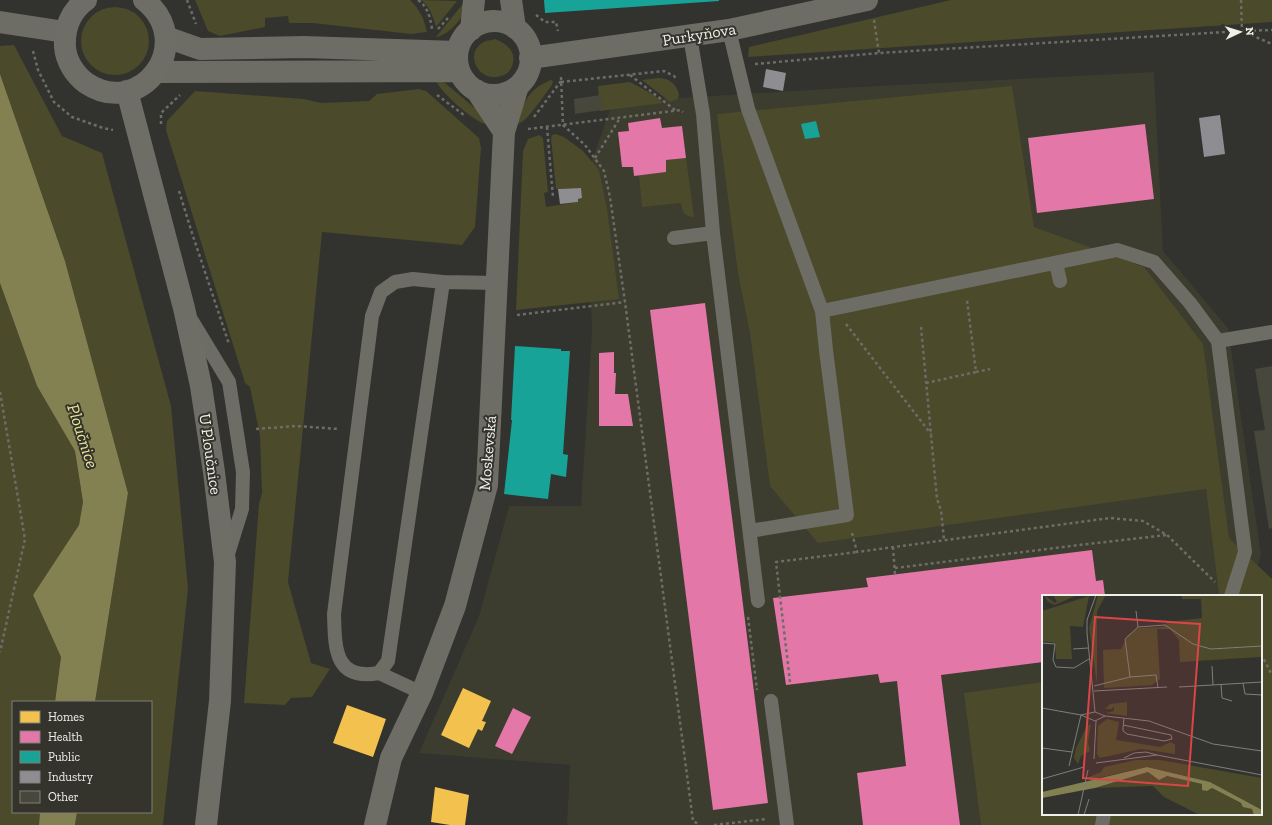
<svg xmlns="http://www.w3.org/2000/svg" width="1272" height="825" font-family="'Zilla Slab',serif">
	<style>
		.built { fill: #3c3c2f }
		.green { fill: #4b4a2b }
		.water { fill: #838152 }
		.homes { fill: #f2c14e }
		.health { fill: #e377a8 }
		.public { fill: #17a398 }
		.industry { fill: #8d8d92 }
		.building { fill: #48473c }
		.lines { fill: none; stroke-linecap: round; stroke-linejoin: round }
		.path { stroke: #6d6d68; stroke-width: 2.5; stroke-dasharray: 3 3; stroke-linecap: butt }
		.lane { stroke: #6d6d65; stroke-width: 14 }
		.street { stroke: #6d6d65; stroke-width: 22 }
		.secondary { stroke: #6e6e67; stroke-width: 22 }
		.labels { text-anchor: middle; stroke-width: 4; stroke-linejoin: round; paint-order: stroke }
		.street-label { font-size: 16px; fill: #f0f0eb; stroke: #34342c }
		.water-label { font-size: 17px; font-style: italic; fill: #e9e696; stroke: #34342c }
		.inset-road { fill: none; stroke: #7e7e7a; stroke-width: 1 }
		.view { fill: #da4645; fill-opacity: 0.15; stroke: #da4645; stroke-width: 2 }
		.inset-edge { fill: none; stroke: #f0f0eb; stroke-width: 2 }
	</style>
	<rect width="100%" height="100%" fill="#32322e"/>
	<path class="built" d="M1154,72L1163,251L1228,328L1261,555L1247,596H1043V814L1122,825H567L570,765L419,753L479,616L509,506H581L592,331L586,177L613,102L858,87Z"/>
	<path class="green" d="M195,0H410C420,9 424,19 427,32L411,34L313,23H289L288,16L265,18V27L220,36L208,31Z
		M421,0L457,1L436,27C433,16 430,7 421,0Z
		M466,0C466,3 466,7 465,10C461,21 447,36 436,37Z
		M951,0H1272V22L748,57L749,47Z
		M81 41a34 34 0 1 1 68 0a34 34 0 1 1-68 0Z
		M495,39C509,44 519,55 510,70C507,74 503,76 497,77C475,79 464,50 486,41C489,40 493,40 495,39Z
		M14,45L62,136L102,153L171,406L188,589L163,825H75L77,812H151V702H95L128,493L65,261L0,74V46Z
		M658,78C670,78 676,84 679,94L678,99L670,102L642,80Z
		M436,79L445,83L476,109L486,124C476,124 435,88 436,79Z
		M551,80L553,81L552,85C545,94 527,122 518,124L517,121C525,100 529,89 551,80Z
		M630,82L654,95L663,103L600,111L598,86Z
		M1012,86L1034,227L1144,267L1203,344L1229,538L1272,579V825H981L964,693L1043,682V814H1261V596H1217L1219,594L1206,489L818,543L770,486L750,333L738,273L717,114Z
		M419,89L426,91L479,138L481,148L475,227L462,245L322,232L288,582L311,663L330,669L312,697L291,698L285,705L244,703L259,504L262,493L260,436L250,387L245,383L166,130L167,121L195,91L304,99L321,103L369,101L377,94Z
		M556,134L564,137L583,151L599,170L607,209L619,299L516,310L523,151L528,139L539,135L543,138L548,192L544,193L546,207L578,202V199L582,198L580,188L556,189L551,138L552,135Z
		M686,158L694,217C683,216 683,212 681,203L642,207L639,175L666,172V160Z
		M0,283L37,386L75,451L83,502L79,525L33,595L61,657L55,702H13V812H40L39,825H0Z"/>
	<path class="water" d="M0,74L65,261L128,493L95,702H55L61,657L33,595L79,525L83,502L75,451L37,386L0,283Z
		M40,812H77L75,825H39Z"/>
	<path class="homes" d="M463,688L491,701L482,721L486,722L482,731L478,729L469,748L441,735Z
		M347,705L386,719L373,757L333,743Z
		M435,787L469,795L465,825H450L431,822Z"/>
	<path class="health" d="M660,118L662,128L682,126L686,158L666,160V172L634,176L633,167H622L618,132L629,131L628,123Z
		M1145,124L1154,199L1037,213L1028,138Z
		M705,303L768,803L713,810L650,310Z
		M614,352V373H616L615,394H628L633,426H599V353Z
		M1092,550L1096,581L1103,580L1105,596H1043V662L941,675L960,825H863L857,773L906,766L897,681L880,683L878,674L786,685L773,598L868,587L866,578Z
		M513,708L531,717L512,754L495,746Z"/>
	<path class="public" d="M544,0H719V1L545,13Z
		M816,121L820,137L805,139L801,124Z
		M515,346L561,349V351H570L563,454L568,455L566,477L551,474L548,499L504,494L512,420H511Z"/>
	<path class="industry" d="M766,69L786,73L783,91L763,87Z
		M1220,115L1225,154L1204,157L1199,118Z
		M581,188L582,198L578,199V202L560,204L558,189Z"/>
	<path class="building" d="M601,95L602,110L575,114L574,99Z
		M1272,366V528L1269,529L1254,431L1265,430L1255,369Z"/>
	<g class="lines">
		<path class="path" d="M187,0L196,24
			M418,0C428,7 430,17 432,29
			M1241,0L1242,31L1272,30
			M536,15L545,22H556L558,31
			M874,20L879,53
			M438,29L448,18
			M33,51L38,70L54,102L72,117L103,128L113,130
			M755,64L879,53L1242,31L1272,44
			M630,75L675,110
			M561,77L563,125L585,145L604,171L610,197L625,302L693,821L700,825
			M561,82L664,71L674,76L677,80
			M437,95L464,115
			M534,117L561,81
			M161,124V113L180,95
			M547,127L553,197
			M528,129L681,110L683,112
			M595,158L620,118
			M179,191L192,233L229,344
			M517,315L625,302
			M846,324L931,434
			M921,327L937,499L941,510L944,540
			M976,372L990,369
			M926,383L976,372L967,300
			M0,392L25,539L0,652
			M256,429L296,426L339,429
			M852,533L857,552L1110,518L1143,521L1167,535L1215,582
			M893,547L895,574
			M895,568L1079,545L1167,535
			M748,617L757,690
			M1261,654L1272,675
			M790,682L776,562L857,552
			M714,825L767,819"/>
		<path class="lane" d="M729,30L748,109L822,311L826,350L847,515L750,531
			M690,36L703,114L713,233L758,601
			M674,238L713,233
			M1056,263L1060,281
			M443,282L388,661L379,673C334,681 335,648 334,614L372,316L381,292L395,282L413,279L443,282L497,283
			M822,311L1117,250L1154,262L1190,303L1218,341L1245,552L1231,596
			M192,321L229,382L243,472L242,509L228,554
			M1218,341L1272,332
			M379,673L422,693
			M771,701L787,825
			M1102,825L1104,814"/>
		<path class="street" d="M511,0L515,28
			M457 58a37 37 0 1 1 74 0a37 37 0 1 1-74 0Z
			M0,22L65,32
			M471,30L474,0
			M166,37L200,49L304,47L457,52
			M530,58L729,30L867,0
			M156,72L459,71
			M476,90L504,132
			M375,825L391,758L422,693L455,606L487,485L504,132L518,86"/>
		<path class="secondary" d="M86,0C71,11 64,28 65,47C66,61 75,75 86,83C141,120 198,43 144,0
			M127,91L184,308L201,386L214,472L225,562L220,701L206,825"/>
	</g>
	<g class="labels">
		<g class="street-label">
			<text transform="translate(699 34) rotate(-9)" y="6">Purkyňova</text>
			<text transform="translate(487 453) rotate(-85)" y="6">Moskevská</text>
			<text transform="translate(211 454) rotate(82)" y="6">U Ploučnice</text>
		</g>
		<g class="water-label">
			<text transform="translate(83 436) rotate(72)" y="6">Ploučnice</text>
		</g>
	</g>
	<g transform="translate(1042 595)">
		<rect width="220" height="220" fill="#32322e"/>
		<path d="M2,0L13,8L15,7L11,0H35L13,10L6,7ZM56,0H64L55,16V89L47,33ZM140,0H220L219,62L138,67L137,45L128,34H115L118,84L110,90L62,93L61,55L79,54L86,40L96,33L121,32L126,27L160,23L159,4H140ZM47,1L41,32L28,31L30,64H14L13,48L0,46V16ZM85,107V121L64,118L72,116V111L70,114H63L68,109ZM65,124L77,127L74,145L118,152L129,147L133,150V159L99,154L58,163L55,159L56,131ZM49,129L46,147L48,156L39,161L36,169L32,163L34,153L45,131ZM94,165H118L220,183V215L168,187L105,172L47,185V182L59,177L62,172ZM106,177L117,184L125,181L161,189L165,196L170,193L210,214L212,220H158L122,202L111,191L53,193Z" fill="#4b4a2b"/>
		<path d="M105,172L168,187L220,215V220H212L210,214L201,212L199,208L170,193L165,196L160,195V189L125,181L117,185L106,177L53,193L0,203V197Z" fill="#838152"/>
		<path class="inset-road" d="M94,16L96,32M0,48L13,49L11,65L14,72L32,73L47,64M31,54L46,53M170,71L171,90M88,82L83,44L96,32L123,30L151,49L169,54L220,51M201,88L203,99L220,100M179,89L180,103L190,106M52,91L88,82L114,80L116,93M137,92L220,87M52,96L125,92M0,113L39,120L53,117M53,117L63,121L107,126L171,149L220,156M53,117L45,38V25L54,0M39,120L53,126L63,121M81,130L129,140L130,144L122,146L85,139L81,136V133L82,123M0,153L30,157M82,163L92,158L104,157L115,160M52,164L54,126M54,168L115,160L220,180M27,171L39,120M0,184L42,172M36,220L46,175M42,220L47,204"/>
		<path class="view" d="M53,22L158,29L146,191L41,183Z"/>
		<rect width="220" height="220" class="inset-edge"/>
	</g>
	<rect x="12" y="701" width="140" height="112" fill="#34342c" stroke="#7f7f78"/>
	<rect x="20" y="711" width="20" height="12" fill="#f2c14e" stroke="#7f7f78"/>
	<text x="48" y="721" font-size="12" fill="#f0f0eb">Homes</text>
	<rect x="20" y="731" width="20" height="12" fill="#e377a8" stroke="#7f7f78"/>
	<text x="48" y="741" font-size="12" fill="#f0f0eb">Health</text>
	<rect x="20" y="751" width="20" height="12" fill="#17a398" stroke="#7f7f78"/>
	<text x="48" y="761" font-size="12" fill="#f0f0eb">Public</text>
	<rect x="20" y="771" width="20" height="12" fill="#8d8d92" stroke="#7f7f78"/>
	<text x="48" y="781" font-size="12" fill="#f0f0eb">Industry</text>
	<rect x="20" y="791" width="20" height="12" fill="#48473c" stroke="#7f7f78"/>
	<text x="48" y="801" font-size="12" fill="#f0f0eb">Other</text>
	<g transform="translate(1240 32) rotate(86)" stroke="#34342c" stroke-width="3" paint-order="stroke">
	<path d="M0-3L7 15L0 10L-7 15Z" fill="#f0f0eb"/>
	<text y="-6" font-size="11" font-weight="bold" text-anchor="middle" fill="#f0f0eb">N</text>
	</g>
</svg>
